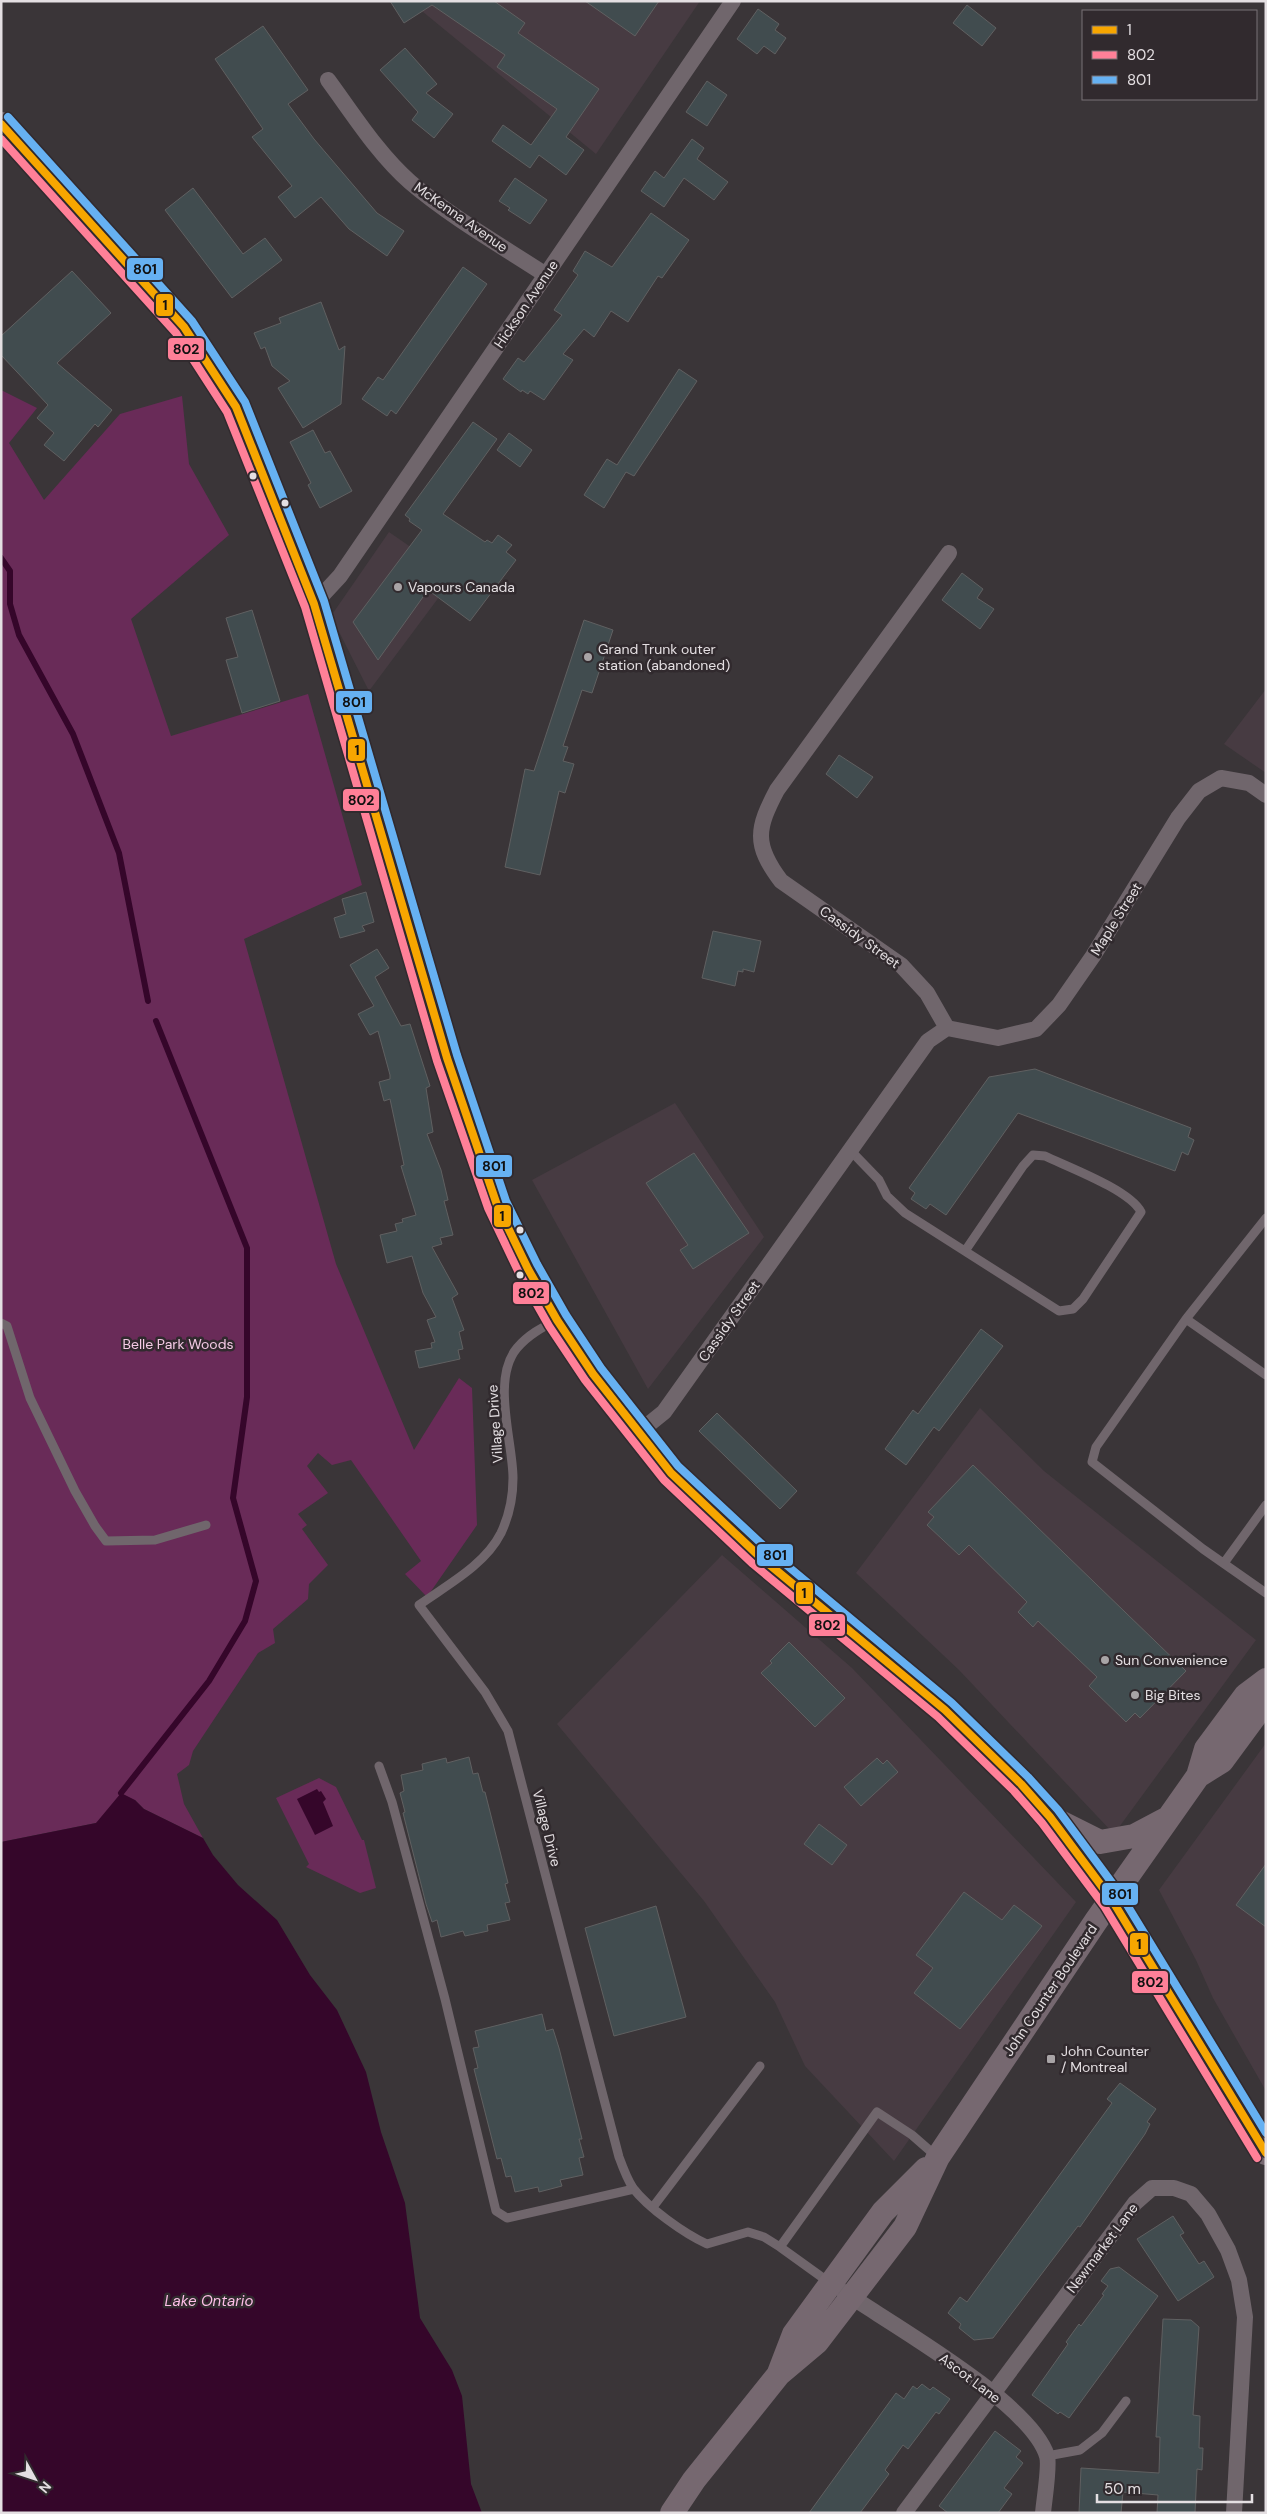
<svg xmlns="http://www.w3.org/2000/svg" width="1267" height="2514" font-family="'DM Sans',sans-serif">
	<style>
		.built { fill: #473b42 }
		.green { fill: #692b58 }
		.water { fill: #35062a }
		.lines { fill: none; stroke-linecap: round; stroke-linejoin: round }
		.stream { stroke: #35062a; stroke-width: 6 }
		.building { fill: #414c4f; stroke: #606061 }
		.service { stroke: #70666c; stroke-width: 9 }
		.minor { stroke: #70666c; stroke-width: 16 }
		.secondary { stroke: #766870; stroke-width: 24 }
		.bus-1-casing { stroke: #312a2e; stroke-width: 11 }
		.bus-2-casing { stroke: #312a2e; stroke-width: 11 }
		.bus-3-casing { stroke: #312a2e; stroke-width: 11 }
		.bus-1 { stroke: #f7a600; stroke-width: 8 }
		.bus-2 { stroke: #ff8098; stroke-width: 8 }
		.bus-3 { stroke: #66b1f2; stroke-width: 8 }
		.bus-dot { fill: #e4dfe2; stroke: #312a2e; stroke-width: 2 }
		.poi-dot { fill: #a8a4a6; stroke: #312a2e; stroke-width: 2 }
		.labels { text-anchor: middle; stroke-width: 5; stroke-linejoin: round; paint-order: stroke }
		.street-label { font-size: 14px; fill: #e4dfe2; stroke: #312a2e }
		.poi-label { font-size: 14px; fill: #e4dfe2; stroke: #312a2e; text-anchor: start }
		.park-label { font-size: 14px; fill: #f4cae5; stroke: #312a2e }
		.water-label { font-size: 15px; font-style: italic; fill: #fdbee7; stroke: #312a2e }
		.line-badge { stroke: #312a2e; stroke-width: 2 }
		.pale-badge-label { font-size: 14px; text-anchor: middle; font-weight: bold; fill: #111 }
	</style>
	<rect width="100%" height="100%" fill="#3a3538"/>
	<path class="built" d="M421,1H700L596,154L417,7Z
		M389,532L454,577L369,691L331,616Z
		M1266,689V773L1224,744Z
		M675,1103L764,1237L648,1389L532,1180Z
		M980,1408L1044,1471L1256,1640L1114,1834L959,1670L856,1573Z
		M722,1555L852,1668L1076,1902L894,2161L805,2066L775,2002L704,1901L557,1724Z
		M1266,1743V2091L1213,1998L1196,1960L1159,1890Z"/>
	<path class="green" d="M1,390L37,408L9,443L44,500L120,414L182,396L189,464L229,535L131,619L171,736L308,694L362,885L244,939L336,1264L414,1450L459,1378L472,1388L477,1525L427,1597L405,1574L421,1561L351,1460L332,1465L318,1453L307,1466L328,1493L298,1514L307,1525L302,1529L328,1565L309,1584L308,1599L273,1629L275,1643L258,1653L193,1751L189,1765L177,1774L184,1804L203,1838L144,1809L135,1800L96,1823L1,1842Z
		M319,1778L336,1787L362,1840H364L376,1888L360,1893L306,1867L309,1864L276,1798Z"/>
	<path class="water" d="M317,1789L319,1792L321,1791L326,1799L323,1802L333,1826L315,1835L297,1799Z
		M121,1793L135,1800L144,1809L203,1838L213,1855L238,1885L277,1920L310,1975L337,2010L366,2072L381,2132L405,2203L420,2318L452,2370L462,2396L471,2484L482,2513H1V1842L96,1823Z"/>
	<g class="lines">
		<path class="stream" d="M1,558L10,571V604L19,635L73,734L119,853L148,1001
			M121,1793L209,1681L245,1621L256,1581L233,1498L247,1397V1248L156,1021"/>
	</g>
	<path class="building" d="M390,1H494L525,23L518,33L599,89L566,137L584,150L566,175L539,155L530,168L492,141L503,125L531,145L557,109L497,67L505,55L432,5L404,23Z
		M585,1H659L635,36Z
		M967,5L996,28L982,46L953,23Z
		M758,9L779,24L775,30L786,38L775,54L764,46L757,54L737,39Z
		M263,26L308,90L288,104L314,139L377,213L404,231L387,256L349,229L321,197L295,218L278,197L292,186L252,137L263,129L215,59Z
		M405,48L437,84L426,93L453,114L434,138L412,120L418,112L380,70Z
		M707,81L727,95L707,126L686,112Z
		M692,139L704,148L697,159L728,182L714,200L684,178L664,207L641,191L655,171L664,178Z
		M515,178L547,200L530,224L508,210L510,208L499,201Z
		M193,188L243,254L265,238L282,260L232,298L165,210Z
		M651,213L689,240L662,278L658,276L628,322L611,311L594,337L584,329L563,354L573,360L544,400L530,391L528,394L522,390L521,392L503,379L518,358L524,362L562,315L554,310L578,275L573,271L585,251L612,267Z
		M463,267L487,284L396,414L391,410L387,416L362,399L378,377L383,380Z
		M72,271L111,313L57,363L112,410L98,427L95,424L64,461L44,445L54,433L37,418L48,405L1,355V336Z
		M321,302L339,350L345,346L341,404L303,428L278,388L290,381L272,366L265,347L261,349L254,333L281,323L279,318Z
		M679,369L697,381L634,476L626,472L604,508L584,495L607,459L617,465Z
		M473,422L497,439L443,514L485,542L487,540L492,543L498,535L512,545L506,552L516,560L470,621L428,590L378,660L353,622L422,530L409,521L410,519L405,515Z
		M313,430L325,453L330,451L352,491L320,508L308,485L311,483L290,442Z
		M509,433L532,450L520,467L497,450Z
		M962,573L983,589L977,598L994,609L980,629L942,600Z
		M252,610L280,701L242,713L226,660L238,657L226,618Z
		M584,620L613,630L592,693L582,690L563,746L568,747L563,761L574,764L565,793L559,791L540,875L505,867L525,769L534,771Z
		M839,755L873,777L857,798L826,774Z
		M366,892L374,922L362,926L365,931L340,938L334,918L346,914L342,899Z
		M713,931L761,941L754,972L743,969V972L738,971L735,986L702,978Z
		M377,949L389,968L375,977L401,1026L410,1024L430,1086L426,1088L433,1132L427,1134L441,1170L448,1200L444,1201L453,1235L440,1238L442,1244L432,1247L458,1294L452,1298L464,1330L459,1332L463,1349L458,1350L460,1359L419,1368L415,1351L432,1348L431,1343L435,1342L427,1320L436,1317L423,1293L412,1256L387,1263L380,1235L397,1231L395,1224L403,1222L402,1219L416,1215L401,1166L404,1165L390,1099L384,1101L379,1082L390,1079V1075L378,1031L370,1035L358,1014L374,1006L350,965Z
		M1035,1069L1191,1128L1188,1137L1194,1140L1188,1155L1182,1152L1175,1171L1018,1113L946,1215L930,1204L926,1209L911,1199L915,1193L909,1188L989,1077Z
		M694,1153L749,1233L693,1269L680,1250L688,1245L646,1183Z
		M981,1329L1003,1346L939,1431L934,1427L906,1465L885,1449L913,1410L918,1414Z
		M717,1413L797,1491L780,1509L699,1431Z
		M973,1465L1186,1671L1140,1718L1135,1713L1126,1722L1089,1686L1097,1677L1038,1621L1033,1627L1018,1612L1027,1602L969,1545L959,1555L927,1525L934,1517L928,1512Z
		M789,1642L845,1698L815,1727L761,1673L772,1663L770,1661Z
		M469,1757L473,1774L478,1773L483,1792H485L508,1883L505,1884L510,1902L505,1903L510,1920L487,1925L488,1931L465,1936L463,1931L441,1937L437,1920L432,1922L426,1904L403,1813L405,1812L400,1793L404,1791L401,1775L423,1770L422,1764L446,1758L447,1763Z
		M877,1758L883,1764L887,1760L898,1772L861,1806L844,1787Z
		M819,1824L847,1845L832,1865L804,1844Z
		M1266,1864V1927L1236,1905Z
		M964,1892L1002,1920L1014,1905L1042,1926L960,2029L914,1993L933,1968L916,1955Z
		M656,1906L686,2017L614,2036L585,1928Z
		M542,2014L546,2031L553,2029L559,2048L582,2139H579L584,2157L579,2158L583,2175L560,2180L562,2186L539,2192L538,2187L515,2192L511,2176L506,2177L501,2158L497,2159L474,2069L478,2068L473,2048L479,2047L475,2031Z
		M1120,2083L1156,2109L1147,2122L1150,2124L1145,2134L1080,2227L1078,2226L993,2338L974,2340L959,2328L961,2324L948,2313L960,2297L967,2302L1112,2103L1107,2099Z
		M1173,2216L1184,2233L1180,2235L1199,2264L1204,2261L1214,2277L1178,2301L1137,2239Z
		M1119,2267L1158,2296L1069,2418L1060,2412L1058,2414L1032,2395L1068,2344L1066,2342L1079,2324L1081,2326L1104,2295L1102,2294L1108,2286L1101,2281L1110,2269Z
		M1163,2319L1191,2320L1199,2327L1193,2415L1200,2416L1199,2448H1203L1202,2470L1197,2469L1195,2513H1157L1158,2495L1123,2492L1121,2513H1079L1081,2468L1159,2473L1160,2437H1156Z
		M922,2384L930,2390L933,2387L950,2399L939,2414L936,2412L908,2449L903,2445L885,2470L889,2474L860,2513H809L896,2393L904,2399L913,2386L917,2389Z
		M995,2431L1021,2451L1016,2457L1023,2463L1004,2488L1012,2494L998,2513H948L939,2506Z"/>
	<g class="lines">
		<path class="service" d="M850,1150L879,1180L887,1196L905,1213L1059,1311L1073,1309L1083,1299L1141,1212C1130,1190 1068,1167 1045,1156L1033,1155L1023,1166L965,1251
			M1266,1218L1186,1319L1096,1447L1092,1462L1203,1549L1266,1593
			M1186,1319L1266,1375
			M557,1320C541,1328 528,1335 517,1348C491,1379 513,1442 513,1478C513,1497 509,1516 501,1533C485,1565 447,1585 419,1605L485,1692L508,1731L619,2157C623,2168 627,2179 633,2188C648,2208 685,2234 707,2244L748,2232L764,2237L780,2247L830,2283
			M1,1323L7,1326L30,1398L75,1491L95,1526L106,1541L155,1540L206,1525
			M1224,1563L1266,1505
			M379,1766L392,1802L445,1999L496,2211L507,2218L634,2189
			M653,2207L760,2066
			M780,2247L877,2112L912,2135L936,2156
			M1047,2456L1080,2450L1102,2433L1126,2401"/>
		<path class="minor" d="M328,80C353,114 378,154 410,182C451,217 500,245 546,275
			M314,604L340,576L733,1
			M947,1028L998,1038L1036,1029L1059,1005L1093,956L1178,818L1199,791L1221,778L1249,783L1266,795
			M638,1433L664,1412L928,1041L947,1028L927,993L901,965L781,881C753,844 757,828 777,790L949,553
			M844,2292C891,2324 1031,2403 1047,2456C1050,2465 1044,2501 1043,2513
			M904,2513L1135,2203L1152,2188H1174L1191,2194L1208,2214L1228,2250L1239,2280L1245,2317L1234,2513"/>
		<path class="secondary" d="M1,124L184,327L236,407L314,604L447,1058L497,1205L528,1269L557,1320L593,1374L638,1433L671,1473L709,1510L759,1556L945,1710L1021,1784L1050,1817L1112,1900L1266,2153
			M1198,1776L1222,1761L1266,1701
			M1054,1819L1100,1842L1134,1836L1168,1818
			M779,2373L794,2334L883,2212L926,2169
			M672,2513L694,2480L779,2374L817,2342L905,2227L938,2157L1096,1921L1198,1776L1206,1749L1246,1695L1266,1680"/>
		<defs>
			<path id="bus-1" d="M1,124L184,327L236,407L314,604L447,1058L497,1205L528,1269L557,1320L593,1374L671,1473L759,1556L945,1710L1021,1784L1050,1817L1112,1900L1266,2153"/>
			<path id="bus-2" d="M1,139L176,333L227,412L305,607L437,1061L488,1208L519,1273L549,1326L585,1380L664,1480L753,1564L938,1717L1014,1791L1042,1823L1104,1906L1257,2158"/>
			<path id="bus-3" d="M8,117L192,321L245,402L324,601L457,1055L506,1201L537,1264L566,1315L601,1368L678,1466L766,1548L952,1703L1028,1777L1058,1810L1121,1895L1266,2133"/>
		</defs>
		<use href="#bus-1" class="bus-1-casing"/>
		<use href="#bus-2" class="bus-2-casing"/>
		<use href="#bus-3" class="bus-3-casing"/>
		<use href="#bus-1" class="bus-1"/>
		<use href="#bus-2" class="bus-2"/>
		<use href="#bus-3" class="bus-3"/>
	</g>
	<g class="bus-dot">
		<circle cx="253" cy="476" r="4.5"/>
		<circle cx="285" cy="503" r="4.5"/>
		<circle cx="520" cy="1230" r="4.5"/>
		<circle cx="520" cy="1275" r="4.5"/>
	</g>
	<g class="poi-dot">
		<circle cx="398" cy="587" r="5"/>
		<circle cx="588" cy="657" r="5"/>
		<circle cx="1105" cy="1660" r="5"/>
		<circle cx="1135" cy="1695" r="5"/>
		<rect x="1046" y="2054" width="10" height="10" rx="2.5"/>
	</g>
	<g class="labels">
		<g class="street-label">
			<text transform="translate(461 217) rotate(35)" y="5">McKenna Avenue</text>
			<text transform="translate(526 304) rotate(-56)" y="5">Hickson Avenue</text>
			<text transform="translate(1116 919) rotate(-58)" y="5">Maple Street</text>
			<text transform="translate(860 937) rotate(36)" y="5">Cassidy Street</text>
			<text transform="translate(729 1321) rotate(-55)" y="5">Cassidy Street</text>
			<text transform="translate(495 1424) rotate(-94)" y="5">Village Drive</text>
			<text transform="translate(547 1828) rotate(76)" y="5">Village Drive</text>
			<text transform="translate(1050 1990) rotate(-56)" y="5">John Counter Boulevard</text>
			<text transform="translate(1102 2248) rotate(-53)" y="5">Newmarket Lane</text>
			<text transform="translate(970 2378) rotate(37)" y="5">Ascot Lane</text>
		</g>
		<g class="poi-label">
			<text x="408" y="592">Vapours Canada</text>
			<text x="598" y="654">Grand Trunk outer<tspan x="598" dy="16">station (abandoned)</tspan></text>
			<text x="1115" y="1665">Sun Convenience</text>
			<text x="1145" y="1700">Big Bites</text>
			<text x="1061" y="2056">John Counter<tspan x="1061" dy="16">/ Montreal</tspan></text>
		</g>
		<g class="park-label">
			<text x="178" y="1349">Belle Park Woods</text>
		</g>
		<g class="water-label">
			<text x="209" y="2306">Lake Ontario</text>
		</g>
	</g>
	<g class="line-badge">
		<rect x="126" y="257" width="38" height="24" rx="5" fill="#66b1f2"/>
		<rect x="155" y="293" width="19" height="24" rx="5" fill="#f7a600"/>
		<rect x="167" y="337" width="38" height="24" rx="5" fill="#ff8098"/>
		<rect x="335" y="690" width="38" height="24" rx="5" fill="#66b1f2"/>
		<rect x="347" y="738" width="19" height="24" rx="5" fill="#f7a600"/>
		<rect x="342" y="788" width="38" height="24" rx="5" fill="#ff8098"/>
		<rect x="475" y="1154" width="38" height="24" rx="5" fill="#66b1f2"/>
		<rect x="493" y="1204" width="19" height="24" rx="5" fill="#f7a600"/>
		<rect x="512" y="1281" width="38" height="24" rx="5" fill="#ff8098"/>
		<rect x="756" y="1543" width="38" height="24" rx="5" fill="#66b1f2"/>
		<rect x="795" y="1581" width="19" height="24" rx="5" fill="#f7a600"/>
		<rect x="808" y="1613" width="38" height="24" rx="5" fill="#ff8098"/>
		<rect x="1101" y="1882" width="38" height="24" rx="5" fill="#66b1f2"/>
		<rect x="1129" y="1932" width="20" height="24" rx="5" fill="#f7a600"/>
		<rect x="1131" y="1970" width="38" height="24" rx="5" fill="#ff8098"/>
	</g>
	<g class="pale-badge-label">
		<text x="145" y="274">801</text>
		<text x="165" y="310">1</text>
		<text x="186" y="354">802</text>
		<text x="354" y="707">801</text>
		<text x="357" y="755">1</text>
		<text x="361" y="805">802</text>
		<text x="494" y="1171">801</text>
		<text x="502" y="1221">1</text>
		<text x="531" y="1298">802</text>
		<text x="775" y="1560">801</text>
		<text x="804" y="1598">1</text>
		<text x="827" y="1630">802</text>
		<text x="1120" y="1899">801</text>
		<text x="1139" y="1949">1</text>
		<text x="1150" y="1987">802</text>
	</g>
	<rect width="1267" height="2514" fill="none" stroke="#e4dfe2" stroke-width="5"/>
	<rect x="1082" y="10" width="175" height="90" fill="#312a2e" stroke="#797276"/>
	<rect x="1092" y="26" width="25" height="8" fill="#f7a600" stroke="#797276"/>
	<text x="1127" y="35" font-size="15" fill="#e4dfe2">1</text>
	<rect x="1092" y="51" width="25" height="8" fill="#ff8098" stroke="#797276"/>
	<text x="1127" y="60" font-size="15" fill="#e4dfe2">802</text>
	<rect x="1092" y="76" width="25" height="8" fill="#66b1f2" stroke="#797276"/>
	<text x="1127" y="85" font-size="15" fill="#e4dfe2">801</text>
	<g transform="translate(35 2479) rotate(130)" stroke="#312a2e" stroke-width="4" paint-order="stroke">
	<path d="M0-4L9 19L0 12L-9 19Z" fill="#e4dfe2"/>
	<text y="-8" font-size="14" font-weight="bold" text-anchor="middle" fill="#e4dfe2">N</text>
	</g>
	<path d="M1097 2494v8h155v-8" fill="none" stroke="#e4dfe2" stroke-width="2.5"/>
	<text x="1104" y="2494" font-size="15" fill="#e4dfe2" stroke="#312a2e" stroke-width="4" paint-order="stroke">50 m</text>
</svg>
